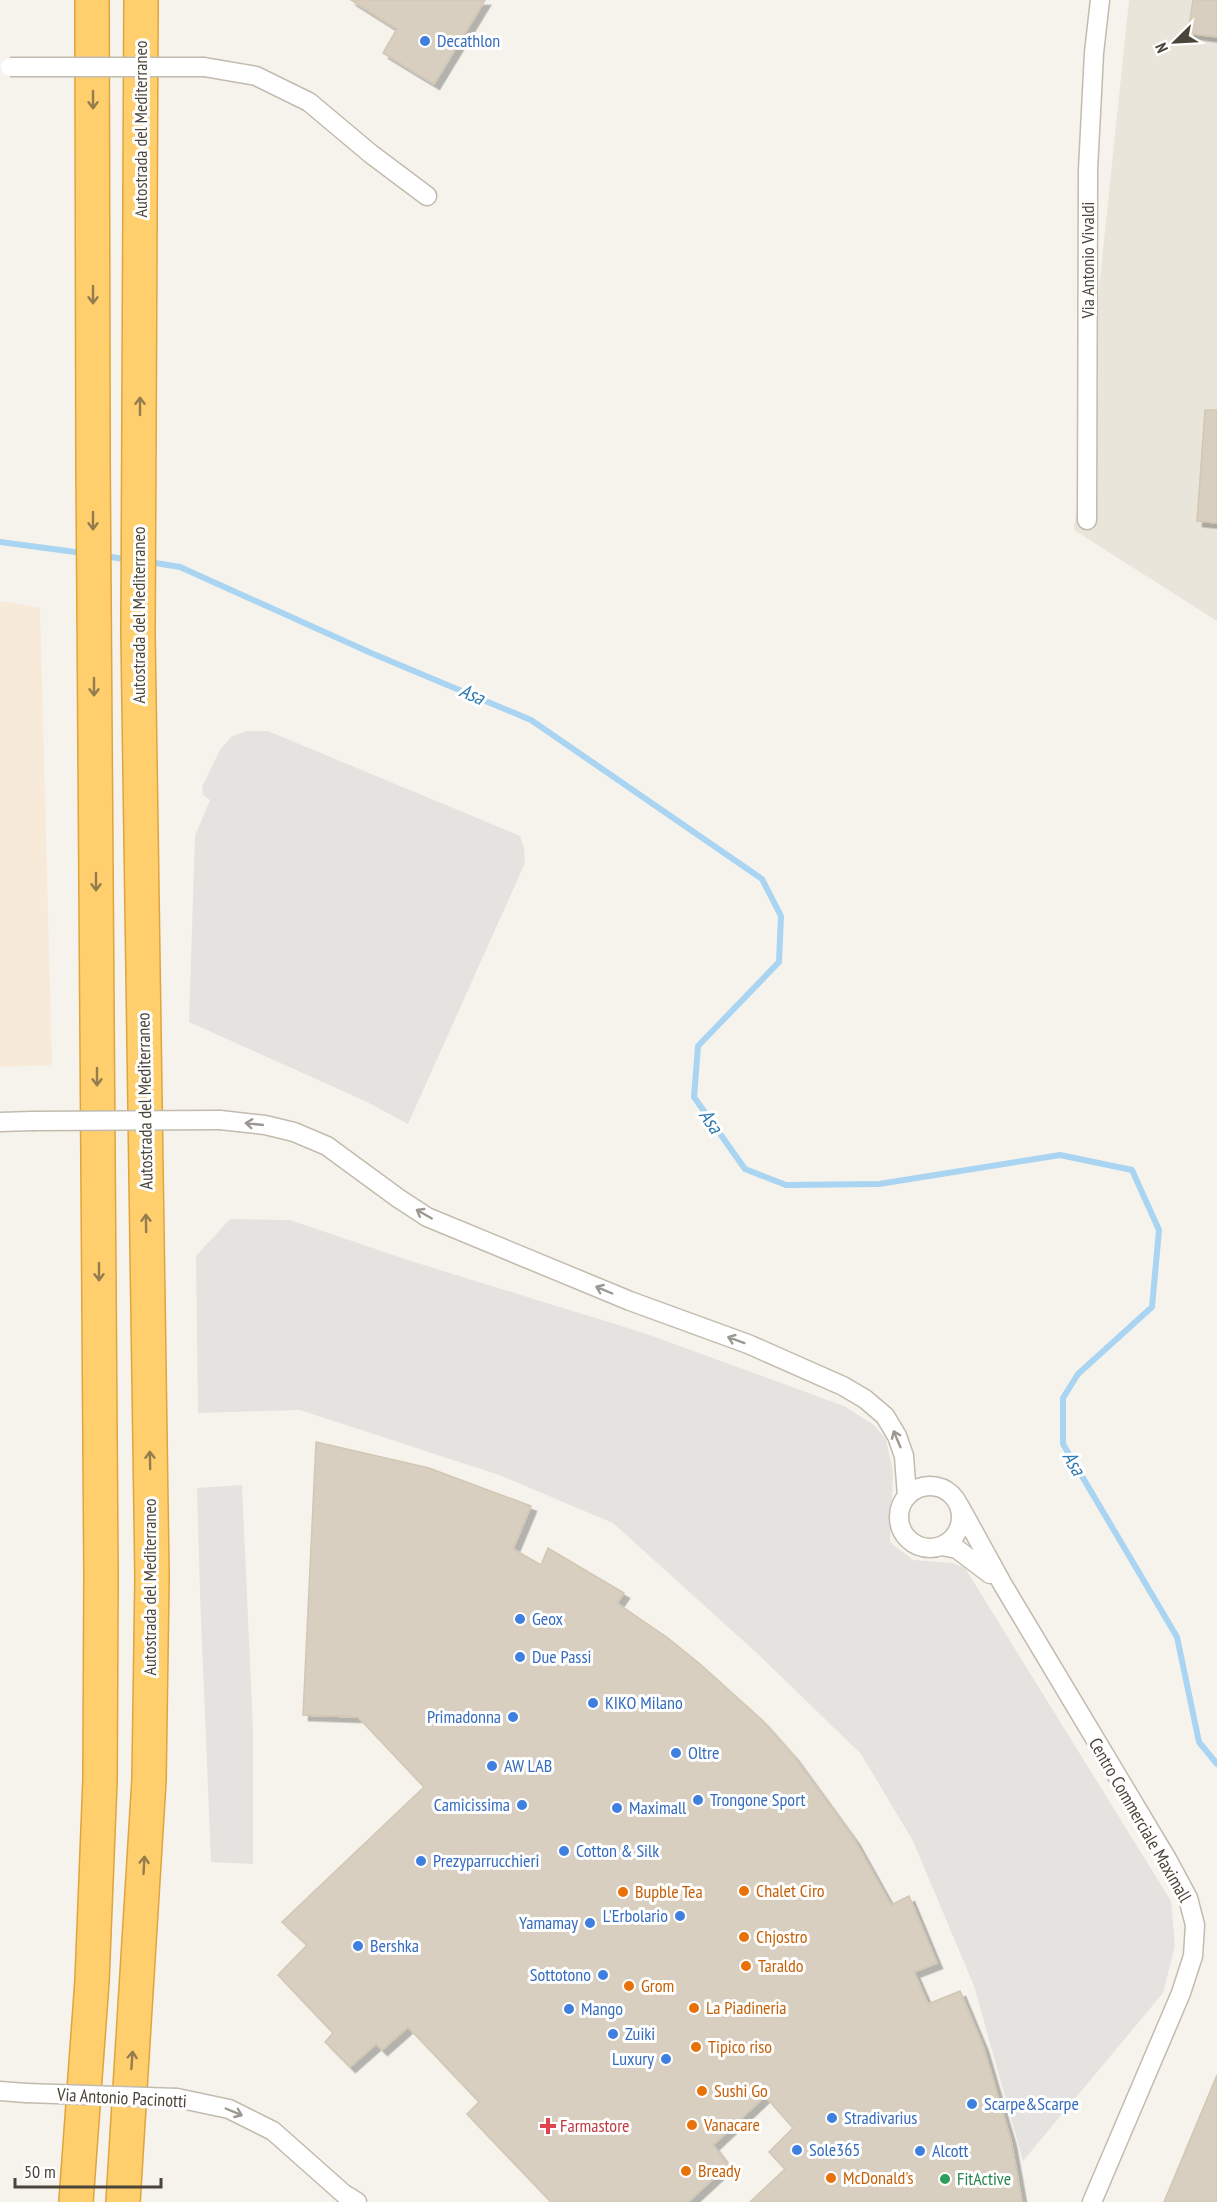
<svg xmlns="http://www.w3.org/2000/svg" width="1217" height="2202" font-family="'PT Sans Narrow',sans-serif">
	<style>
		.residential { fill: #eae5da }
		.commercial { fill: #f7ead8 }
		.parking { fill: #e5e3e0 }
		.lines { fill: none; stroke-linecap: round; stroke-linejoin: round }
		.stream { stroke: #a9d4f2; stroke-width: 6 }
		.building { fill: #d8cfc1; stroke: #d3c7b4; stroke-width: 1.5; filter: url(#shadow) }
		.minor-casing { stroke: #c2bbae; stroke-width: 21 }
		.motorway-casing { stroke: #e0a43c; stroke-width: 36 }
		.minor { stroke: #fff; stroke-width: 18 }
		.motorway { stroke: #ffcf6e; stroke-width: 33 }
		.minor-bridge-casing { stroke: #c2bbae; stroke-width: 21; stroke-linecap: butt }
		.minor-bridge { stroke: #fff; stroke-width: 18 }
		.oneway { stroke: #937c4e }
		.oneway2 { stroke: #9c9892 }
		.shop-dot { fill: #3f7fe0; stroke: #fff; stroke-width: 2 }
		.food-dot { fill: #e8710a; stroke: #fff; stroke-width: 2 }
		.health-dot { fill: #e0444e; stroke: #fff; stroke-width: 2 }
		.leisure-dot { fill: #2e9e5b; stroke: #fff; stroke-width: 2 }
		.labels { text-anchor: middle; stroke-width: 6; stroke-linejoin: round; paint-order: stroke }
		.shop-label { font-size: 18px; fill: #366cbe; stroke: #fff; text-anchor: start }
		.street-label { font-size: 18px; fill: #4b4439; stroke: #fff }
		.food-label { font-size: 18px; fill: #c56008; stroke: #fff; text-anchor: start }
		.health-label { font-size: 18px; fill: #be3a42; stroke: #fff; text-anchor: start }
		.leisure-label { font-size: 18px; fill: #27864d; stroke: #fff; text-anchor: start }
		.water-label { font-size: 20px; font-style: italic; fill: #2e7ab2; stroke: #fff }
	</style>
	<defs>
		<filter id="shadow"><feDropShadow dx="5.5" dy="5.5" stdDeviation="0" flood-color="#0004"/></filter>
	</defs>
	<rect width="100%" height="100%" fill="#f6f3ec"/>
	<path class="residential" d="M1129,0H1217V621L1074,530Z"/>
	<path class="commercial" d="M0,601L40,608L52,1065L0,1067Z"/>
	<path class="parking" d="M248,731H268L520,836L524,848L525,863L408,1124L365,1101L189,1022L195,836L210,800L203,795L202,787L220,750L232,736Z
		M230,1219L290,1220L414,1262L644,1333L844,1406L874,1425L886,1439L893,1473L890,1542L913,1560L953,1563L965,1568L1171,1901L1175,1946L1163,1993L1023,2161L974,1986L913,1841L861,1754L759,1655L613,1523L499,1475L300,1410L198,1413L196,1256Z
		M242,1485L253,1729V1864L211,1862L200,1593L197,1488Z"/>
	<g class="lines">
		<path class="stream" d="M0,542L83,553
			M105,556L130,560
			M149,562L180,567L371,653L531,720L762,879L781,916L779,962L698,1046L694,1097L745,1169L786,1185L879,1184L1060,1155L1132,1170L1159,1230L1152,1307L1078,1374L1063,1398V1444L1177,1637L1199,1742L1217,1764"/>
	</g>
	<path class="building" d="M351,0H485L434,84L383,53L397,29Z
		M1193,0H1217V37L1188,33Z
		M1205,410H1217V523L1197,521Z
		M316,1442L429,1468L531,1506L513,1549L541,1565L548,1548L624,1593L617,1603L668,1638L700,1664L762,1720L793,1755L854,1839L891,1905L909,1896L937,1963L914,1972L928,2004L960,1991L983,2046L1011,2141L1022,2202H750L785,2169L769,2152L793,2128L765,2096L713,2145L728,2165L688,2202H551L467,2114L479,2102L408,2027L382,2050L376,2044L350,2067L325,2042L333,2033L278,1975L307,1945L282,1922L424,1787L358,1717L303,1715Z
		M1217,2075V2202H1164Z"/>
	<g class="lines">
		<defs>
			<path id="minor" d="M204,67L256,76L309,102L371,154L427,196
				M1087,520L1088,170L1094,53L1100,0
				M220,1120L265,1125L294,1132L327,1146L398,1198L427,1217L630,1301L748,1344L843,1386L865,1399L885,1416L897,1436L904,1456L907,1496
				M0,1122L32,1121
				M899 1517a31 31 0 1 1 62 0a31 31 0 1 1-62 0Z
				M959,1505L1003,1585L1167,1859L1188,1898L1195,1925L1193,1956L1181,1993L1092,2202
				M942,1546L957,1549L990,1574
				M0,2091L26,2093
				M177,2098L229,2109L273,2131L344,2194L357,2202"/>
			<path id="motorway" d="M76,2202L92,1981L100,1780L101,1576L93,462L92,0
				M123,2202L149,1780L152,1577L138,633L141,0"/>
		</defs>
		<use href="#minor" class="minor-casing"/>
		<use href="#motorway" class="motorway-casing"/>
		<use href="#minor" class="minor"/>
		<use href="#motorway" class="motorway"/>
		<defs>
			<path id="minor-bridge" d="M10,67H204
				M32,1121L220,1120
				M26,2093L177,2098"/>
		</defs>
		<use href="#minor-bridge" class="minor-bridge-casing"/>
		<use href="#minor-bridge" class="minor-bridge"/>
	</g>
	<defs><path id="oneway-shaft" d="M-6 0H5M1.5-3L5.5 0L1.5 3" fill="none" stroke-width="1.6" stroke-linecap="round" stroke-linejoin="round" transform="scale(1.5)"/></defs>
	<g class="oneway">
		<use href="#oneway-shaft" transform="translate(93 100) rotate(90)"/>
		<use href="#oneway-shaft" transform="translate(93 295) rotate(90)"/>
		<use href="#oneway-shaft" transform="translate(140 406) rotate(-90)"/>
		<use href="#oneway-shaft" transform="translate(93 521) rotate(90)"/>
		<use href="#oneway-shaft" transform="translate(94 687) rotate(90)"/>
		<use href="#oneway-shaft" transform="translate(96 882) rotate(90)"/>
		<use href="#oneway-shaft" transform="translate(97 1077) rotate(90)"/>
		<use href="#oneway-shaft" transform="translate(146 1223) rotate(-91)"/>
		<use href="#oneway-shaft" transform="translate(99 1272) rotate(90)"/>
		<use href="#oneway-shaft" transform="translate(150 1460) rotate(-91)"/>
		<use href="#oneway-shaft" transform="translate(144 1865) rotate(-87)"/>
		<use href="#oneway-shaft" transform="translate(132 2060) rotate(-86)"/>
	</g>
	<g class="oneway2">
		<use href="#oneway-shaft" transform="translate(254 1124) rotate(-174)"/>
		<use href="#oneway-shaft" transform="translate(424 1214) rotate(-150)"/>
		<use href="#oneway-shaft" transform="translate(604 1290) rotate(-157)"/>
		<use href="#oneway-shaft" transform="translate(736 1340) rotate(-160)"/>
		<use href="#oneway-shaft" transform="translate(897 1439) rotate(-113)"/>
		<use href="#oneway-shaft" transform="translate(234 2112) rotate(23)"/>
	</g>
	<g class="shop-dot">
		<circle cx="425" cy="41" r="6"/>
		<circle cx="520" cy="1619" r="6"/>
		<circle cx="520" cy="1657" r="6"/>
		<circle cx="593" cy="1703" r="6"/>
		<circle cx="513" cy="1717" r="6"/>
		<circle cx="676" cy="1753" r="6"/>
		<circle cx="492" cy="1766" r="6"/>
		<circle cx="698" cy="1800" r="6"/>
		<circle cx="522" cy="1805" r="6"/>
		<circle cx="617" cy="1808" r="6"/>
		<circle cx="564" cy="1851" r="6"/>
		<circle cx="421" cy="1861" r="6"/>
		<circle cx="680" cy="1916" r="6"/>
		<circle cx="590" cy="1923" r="6"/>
		<circle cx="358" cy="1946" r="6"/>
		<circle cx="603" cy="1975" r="6"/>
		<circle cx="569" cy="2009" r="6"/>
		<circle cx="613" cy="2034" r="6"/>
		<circle cx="666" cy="2059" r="6"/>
		<circle cx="972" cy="2104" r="6"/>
		<circle cx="832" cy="2118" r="6"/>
		<circle cx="797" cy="2150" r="6"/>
		<circle cx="920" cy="2151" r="6"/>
	</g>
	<g class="food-dot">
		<circle cx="744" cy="1891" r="6"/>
		<circle cx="623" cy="1892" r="6"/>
		<circle cx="744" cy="1937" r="6"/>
		<circle cx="746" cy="1966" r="6"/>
		<circle cx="629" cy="1986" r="6"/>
		<circle cx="694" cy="2008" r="6"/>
		<circle cx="696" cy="2047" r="6"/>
		<circle cx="702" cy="2091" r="6"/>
		<circle cx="692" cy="2125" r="6"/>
		<circle cx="686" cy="2171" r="6"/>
		<circle cx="831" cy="2178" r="6"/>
	</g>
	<path class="health-dot" d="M545 2117h6v6h6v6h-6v6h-6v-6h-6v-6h6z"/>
	<circle class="leisure-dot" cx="945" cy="2179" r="6"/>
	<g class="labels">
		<g class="shop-label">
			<text x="437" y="47">Decathlon</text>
			<text x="532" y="1625">Geox</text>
			<text x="532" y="1663">Due Passi</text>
			<text x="605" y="1709">KIKO Milano</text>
			<text x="501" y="1723" text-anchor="end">Primadonna</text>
			<text x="688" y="1759">Oltre</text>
			<text x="504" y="1772">AW LAB</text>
			<text x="710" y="1806">Trongone Sport</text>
			<text x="510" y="1811" text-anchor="end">Camicissima</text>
			<text x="629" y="1814">Maximall</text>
			<text x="576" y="1857">Cotton &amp; Silk</text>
			<text x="433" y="1867">Prezyparrucchieri</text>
			<text x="668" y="1922" text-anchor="end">L'Erbolario</text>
			<text x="578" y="1929" text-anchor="end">Yamamay</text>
			<text x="370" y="1952">Bershka</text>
			<text x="591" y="1981" text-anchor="end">Sottotono</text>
			<text x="581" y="2015">Mango</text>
			<text x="625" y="2040">Zuiki</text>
			<text x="654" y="2065" text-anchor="end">Luxury</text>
			<text x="984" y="2110">Scarpe&amp;Scarpe</text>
			<text x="844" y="2124">Stradivarius</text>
			<text x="809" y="2156">Sole365</text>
			<text x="932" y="2157">Alcott</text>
		</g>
		<g class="street-label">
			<text transform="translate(141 129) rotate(-90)" y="6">Autostrada del Mediterraneo</text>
			<text transform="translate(1088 260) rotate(-90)" y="6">Via Antonio Vivaldi</text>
			<text transform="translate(139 615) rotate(-90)" y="6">Autostrada del Mediterraneo</text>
			<text transform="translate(145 1101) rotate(-91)" y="6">Autostrada del Mediterraneo</text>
			<text transform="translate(150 1587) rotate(-90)" y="6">Autostrada del Mediterraneo</text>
			<text transform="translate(1140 1820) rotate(60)" y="6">Centro Commerciale Maximall</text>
			<text transform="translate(122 2098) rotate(3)" y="6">Via Antonio Pacinotti</text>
		</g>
		<g class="food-label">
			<text x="756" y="1897">Chalet Ciro</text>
			<text x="635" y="1898">Bupble Tea</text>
			<text x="756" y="1943">Chjostro</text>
			<text x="758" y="1972">Taraldo</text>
			<text x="641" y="1992">Grom</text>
			<text x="706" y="2014">La Piadineria</text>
			<text x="708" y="2053">Tipico riso</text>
			<text x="714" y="2097">Sushi Go</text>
			<text x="704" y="2131">Vanacare</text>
			<text x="698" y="2177">Bready</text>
			<text x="843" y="2184">McDonald's</text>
		</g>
		<g class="health-label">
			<text x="560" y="2132">Farmastore</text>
		</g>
		<g class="leisure-label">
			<text x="957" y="2185">FitActive</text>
		</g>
		<g class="water-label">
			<text transform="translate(472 694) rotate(24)" y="7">Asa</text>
			<text transform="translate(711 1121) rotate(55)" y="7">Asa</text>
			<text transform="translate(1074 1463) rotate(60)" y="7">Asa</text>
		</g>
	</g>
	<g transform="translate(1175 42) rotate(246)" stroke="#ffffff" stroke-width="4.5" paint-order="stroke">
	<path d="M0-4.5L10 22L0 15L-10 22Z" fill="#4b4439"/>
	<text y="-9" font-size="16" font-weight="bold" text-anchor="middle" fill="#4b4439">N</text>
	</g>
	<path d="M15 2178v9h146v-9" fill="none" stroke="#4b4439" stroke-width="3"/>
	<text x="24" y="2178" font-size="18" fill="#4b4439" stroke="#ffffff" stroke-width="4.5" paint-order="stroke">50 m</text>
</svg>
